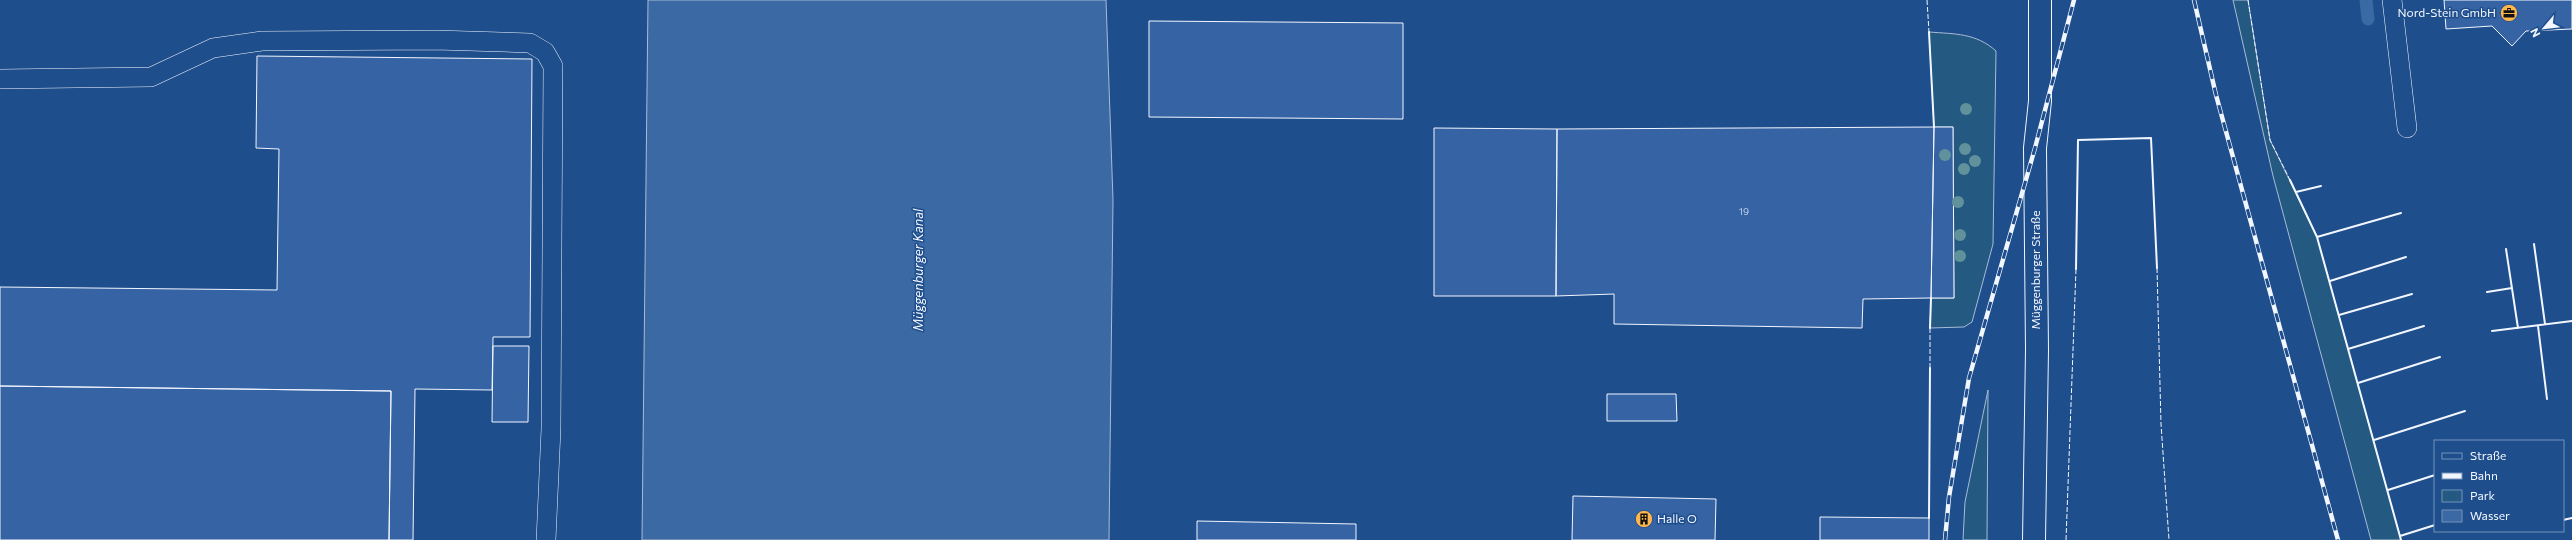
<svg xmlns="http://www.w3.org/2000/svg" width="2572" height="540" font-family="Commissioner,sans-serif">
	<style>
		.green { fill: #245a82; stroke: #a8bbd7 }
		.water { fill: #3b69a3; stroke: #a8bbd7 }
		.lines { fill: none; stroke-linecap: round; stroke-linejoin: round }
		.stream { stroke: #3b69a3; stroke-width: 13 }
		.building { fill: #3563a3; stroke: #f2f6ff }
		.lane-casing { stroke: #f2f6ff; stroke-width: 20 }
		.street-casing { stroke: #f2f6ff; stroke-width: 24 }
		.lane { stroke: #1f4e8c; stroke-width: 19 }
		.street { stroke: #1f4e8c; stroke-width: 22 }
		.rail-casing { stroke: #f2f6ff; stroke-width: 4.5 }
		.rail { stroke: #1f4e8c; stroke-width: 3; stroke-dasharray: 9; stroke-linecap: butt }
		.fence { stroke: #f2f6ff; stroke-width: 1; stroke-dasharray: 5 2; stroke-linecap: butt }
		.wall { stroke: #f2f6ff; stroke-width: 2 }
		.tree { fill: #61919a }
		.labels { text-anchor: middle; stroke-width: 3; stroke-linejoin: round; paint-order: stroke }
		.number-label { font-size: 10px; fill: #c3d1e8 }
		.poi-label { font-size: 12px; fill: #f2f6ff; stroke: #1f4e8c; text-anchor: end }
		.street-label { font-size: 12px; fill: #f2f6ff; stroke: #1f4e8c }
		.water-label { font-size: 13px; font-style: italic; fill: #f2f6ff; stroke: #1f4e8c }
	</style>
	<rect width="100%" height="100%" fill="#1f4e8c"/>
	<path class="green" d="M2233,0H2248L2270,140L2317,237L2401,540H2371L2273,176Z
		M1929,32C1955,34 1976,33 1996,51L1993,244L1972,322L1964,327L1930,328L1931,298H1954L1953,127H1934Z
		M1988,390L1987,540H1963L1965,502Z"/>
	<path class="water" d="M648,0H1106L1113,200L1109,540H642Z"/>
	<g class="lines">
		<path class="stream" d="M2366,0L2368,19"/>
	</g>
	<path class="building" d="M2444,0H2572V29L2526,31L2512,46L2492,26L2446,29Z
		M1149,21L1403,23V119L1149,117Z
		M257,56L532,59L530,337H493L492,390L415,389L413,540H389L391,391L0,386V287L277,290L279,149L256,148Z
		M1934,127L1931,298L1863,299L1862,328L1614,324V294L1556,296L1557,129Z
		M1934,127H1953L1954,298H1931Z
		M1434,128L1557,129L1556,296H1434Z
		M493,346H529L528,422H492Z
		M0,386L391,391L389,540H0Z
		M1607,394H1676L1677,421H1607Z
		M1573,496L1716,499L1715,540H1572Z
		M1820,517L1929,518V540H1820Z
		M1197,521L1356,524V540H1197Z"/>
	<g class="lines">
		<defs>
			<path id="lane" d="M2392,0L2407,128
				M0,79L151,77L213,48L262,41L436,40L530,43L545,52L553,66L551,429L546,540"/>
			<path id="street" d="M2034,540L2037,350L2035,148L2040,101V0"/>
		</defs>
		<use href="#lane" class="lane-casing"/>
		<use href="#street" class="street-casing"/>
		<use href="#lane" class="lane"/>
		<use href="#street" class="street"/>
		<defs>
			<path id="rail" d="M2194,0L2216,95L2338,540
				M1945,540L1949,497L1969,378L2035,148L2074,0"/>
		</defs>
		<use href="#rail" class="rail-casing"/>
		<use href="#rail" class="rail"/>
		<path class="fence" d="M1927,0L1929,32
			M2248,0L2270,140L2290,180
			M2157,268L2161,424L2169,540
			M1930,328V368
			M2066,540L2076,269"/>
		<path class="wall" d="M1929,32L1934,127
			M2290,180L2317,237L2401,540
			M2296,192L2321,186
			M2317,237L2401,213
			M2534,244L2545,324
			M2506,249L2518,328
			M2076,269L2078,140L2151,138L2157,268
			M2330,281L2406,257
			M2487,292L2512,288
			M2339,315L2412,294
			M2538,326L2547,399
			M1930,328L1931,298
			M2492,331L2572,321
			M2348,349L2424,326
			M2358,383L2440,357
			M2374,440L2465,411
			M2388,490L2435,475
			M1929,518L1930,368
			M2563,520L2572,518
			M2400,536L2435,525"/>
	</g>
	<g class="tree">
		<circle cx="1966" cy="109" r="6"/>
		<circle cx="1965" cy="149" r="6"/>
		<circle cx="1945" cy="155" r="6"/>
		<circle cx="1975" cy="161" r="6"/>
		<circle cx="1964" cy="169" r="6"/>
		<circle cx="1958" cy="202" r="6"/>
		<circle cx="1960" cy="235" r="6"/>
		<circle cx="1960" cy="256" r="6"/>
	</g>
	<defs>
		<symbol id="office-disc" viewBox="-11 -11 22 22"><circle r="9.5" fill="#ffb74d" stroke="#1f4e8c"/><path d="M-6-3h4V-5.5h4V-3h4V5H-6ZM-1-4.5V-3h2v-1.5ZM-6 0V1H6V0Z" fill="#111"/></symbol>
		<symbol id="building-disc" viewBox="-11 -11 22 22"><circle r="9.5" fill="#ffb74d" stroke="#1f4e8c"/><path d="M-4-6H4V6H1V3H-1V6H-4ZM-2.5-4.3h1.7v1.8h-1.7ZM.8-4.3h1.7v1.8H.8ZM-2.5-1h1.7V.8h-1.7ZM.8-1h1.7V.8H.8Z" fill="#111"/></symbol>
	</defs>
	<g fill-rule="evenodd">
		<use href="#office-disc" x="2499" y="3" width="20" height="20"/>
		<use href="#building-disc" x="1634" y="509" width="20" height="20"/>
	</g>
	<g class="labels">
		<g class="number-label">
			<text x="1744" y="215">19</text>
		</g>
		<g class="poi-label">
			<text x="2496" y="17">Nord-Stein GmbH</text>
			<text x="1657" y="523" text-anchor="start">Halle O</text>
		</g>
		<g class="street-label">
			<text transform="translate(2036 270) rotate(-90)" y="4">Müggenburger Straße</text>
		</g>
		<g class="water-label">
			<text transform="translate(918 270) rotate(-90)" y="5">Müggenburger Kanal</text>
		</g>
	</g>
	<rect x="2434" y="440" width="130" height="92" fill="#1f4e8c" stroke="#7391ba"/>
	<rect x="2442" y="453" width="20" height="6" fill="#1f4e8c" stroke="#7391ba"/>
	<text x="2470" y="460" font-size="12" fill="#f2f6ff">Straße</text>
	<rect x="2442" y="473" width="20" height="6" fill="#f2f6ff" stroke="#7391ba"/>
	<text x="2470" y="480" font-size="12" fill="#f2f6ff">Bahn</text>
	<rect x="2442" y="490" width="20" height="12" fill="#245a82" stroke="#7391ba"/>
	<text x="2470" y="500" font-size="12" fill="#f2f6ff">Park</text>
	<rect x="2442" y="510" width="20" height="12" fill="#3b69a3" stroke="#7391ba"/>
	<text x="2470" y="520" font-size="12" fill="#f2f6ff">Wasser</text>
	<g transform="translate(2544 28) rotate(242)" stroke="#1f4e8c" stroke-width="3" paint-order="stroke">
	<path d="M0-3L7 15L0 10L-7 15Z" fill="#f2f6ff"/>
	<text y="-6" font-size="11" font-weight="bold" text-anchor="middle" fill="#f2f6ff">N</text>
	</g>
</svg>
